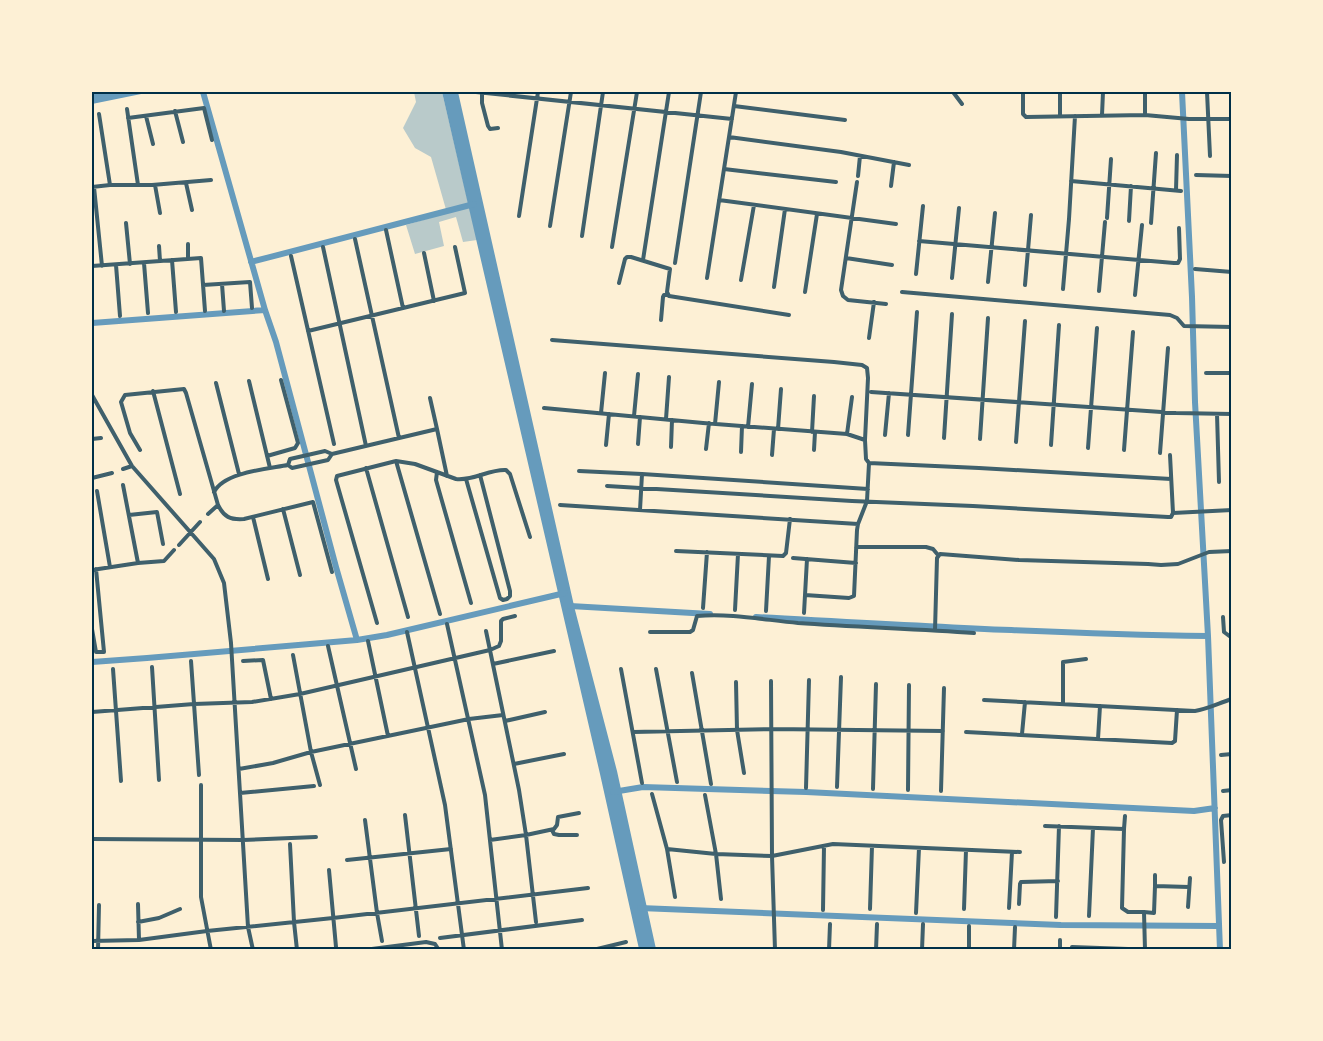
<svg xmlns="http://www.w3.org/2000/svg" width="1323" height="1041" font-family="'Asap Condensed',sans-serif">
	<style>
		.green { fill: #b9caca }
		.water { fill: #669bbc }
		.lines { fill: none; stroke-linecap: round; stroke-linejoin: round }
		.canal { stroke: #669bbc; stroke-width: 6 }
		.minor { stroke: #3f606c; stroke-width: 4 }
		.neatline { fill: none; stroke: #003049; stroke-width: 2 }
	</style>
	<rect width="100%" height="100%" fill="#fdf0d5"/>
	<path class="green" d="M414,92H442L477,240L463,242L456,217L439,222L444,246L415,254L406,225L447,213L431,157L415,148L403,128L416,102Z"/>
	<path class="water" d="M92,92H151L92,104Z
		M442,92H458L575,610L617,771L656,949H639L600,774Z"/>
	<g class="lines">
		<path class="canal" d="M203,92L265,310L276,342L336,567L357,640
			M1182,92L1192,297L1195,402L1208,636L1220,950
			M251,262L474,204
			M92,323L265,310
			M570,606L710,614
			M756,617C907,625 1057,634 1208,636
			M92,662L147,658L357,640L387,635L565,593
			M613,792L643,787L806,792L1194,811L1215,808
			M640,908L1061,925L1219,926"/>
		<path class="minor" d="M476,92L732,119
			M482,92V103L488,126L490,129L498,128
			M953,92L962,104
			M1023,92V114L1026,117L1145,115L1189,119H1232
			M1060,92V115
			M1207,92L1210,156
			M734,106L845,120
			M127,109L138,185
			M175,111L183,142
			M99,114L110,185
			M1102,115L1103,92
			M1145,115V92
			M146,116L153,144
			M128,118L204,108L212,140
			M729,137L841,152L909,165
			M724,169L836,182
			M1196,175L1232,176
			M858,176L860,156
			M1071,181L1181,191
			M857,182L841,290L843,296L848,300L886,304
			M186,183L192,210
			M155,185L160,213
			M891,186L894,162
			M92,187L110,185H152L211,180
			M94,187L102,266
			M1176,190L1177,155
			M719,200L896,224
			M519,216L538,92
			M1107,218L1111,159
			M1129,221L1131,186
			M126,223L130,264
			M1151,223L1156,153
			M550,226L571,92
			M386,230L403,308
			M582,236L603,92
			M355,239L399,438
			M919,241L1174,263H1178L1180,259L1179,228
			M188,244V259
			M159,246L160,261
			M323,247L366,446
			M612,247L637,92
			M424,253L434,301
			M291,256L334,444
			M846,258L892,265
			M172,260L176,312
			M643,260L669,92
			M144,263L148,313
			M675,263L701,92
			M116,265L120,316
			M92,266L201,258L205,311
			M1195,269L1232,272
			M916,274L923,206
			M707,278L736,92
			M952,278L959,208
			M741,280L754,205
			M988,282L995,213
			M619,283L625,259L627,257H631L670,269L667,292L669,296L789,315
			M222,284L224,311
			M203,285L250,282L252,308
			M1025,285L1031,215
			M774,287L785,209
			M1063,289L1069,219L1075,116
			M1099,291L1105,222
			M805,292L817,214
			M902,292L1170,315L1177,318L1184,326L1232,327
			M1135,295L1142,225
			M661,320L663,297L664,295H667
			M308,331L465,293L455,247
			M869,338L874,302
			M552,340L834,362L862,365L867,368L868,378L865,440
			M1206,373H1232
			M249,381L270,468
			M216,383L239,474
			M153,391L180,494
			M871,392L1176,413L1232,414
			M92,395L132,466L214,559L224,583L231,643L248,927L253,950
			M430,398L437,429
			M544,408L703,423L847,434L865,440L866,459L869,463
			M601,413L605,373
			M1217,414L1219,482
			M634,416L638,374
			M666,419L669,377
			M715,424L719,382
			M748,427L752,384
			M778,429L781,389
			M812,432L814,396
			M847,434L852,397
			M885,435L889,393
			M908,435L917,312
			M944,438L952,314
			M92,439L101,438
			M980,439L988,318
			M1016,442L1025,321
			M638,444L640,417
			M606,445L609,414
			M1051,445L1059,325
			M671,447L672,420
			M1088,448L1097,328
			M706,449L709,423
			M140,450L130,433L121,402L125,395L184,389L186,393L218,505
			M814,450L815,432
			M1124,450L1133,332
			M325,451L332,454L328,460L292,468L288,465L290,459Z
			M741,452L742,426
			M1160,453L1168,348
			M332,454L437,429L447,476
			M772,455L774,429
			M1170,455L1173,513
			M267,456L295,448L298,443L281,380
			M396,461L440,614
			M366,468L408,617
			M123,469L132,466
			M579,471L642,474L640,510
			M437,472L436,480L471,603
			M642,474L868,489
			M92,478L112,473
			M466,479L500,598L503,600L507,599L510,596V591L480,475
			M123,485L138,563
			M607,486L852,501L973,506L1168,517H1171L1173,513L1232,510
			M97,491L110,567
			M214,492C224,472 267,469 288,465
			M560,505L858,524
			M283,509L300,575
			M208,514L218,505C224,517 230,520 244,519L313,502L332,572
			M129,515L157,512L163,544
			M253,517L268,579
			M179,545L200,522
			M856,547H926L933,549L938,555
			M676,551L783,556L786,553L790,519
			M793,558L856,563
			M92,570L138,563L164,561L174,550
			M805,595L849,598L854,596L857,530L858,524L867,501L869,463L979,468L1171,479
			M703,608L707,552
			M735,610L738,554
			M766,611L769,556
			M804,613L807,559
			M1223,617L1224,632L1232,638
			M377,623L336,480L337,476L396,461L415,464L456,479C474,481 489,469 506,470L510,474L530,537
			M447,624L485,795L502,950
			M92,629L96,652H104L96,569
			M935,630L937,558L940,554L1019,560L1148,564L1161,565L1178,564L1209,552L1232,551
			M486,631L519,790L526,835L536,922
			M407,632L445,805L464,950
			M650,632H690L693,630L697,616C730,613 765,620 798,623C857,627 915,629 974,633
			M368,641L388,736
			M328,646L356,769
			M293,655L311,752L320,785
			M191,661L199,775
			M243,661L263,660L271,699
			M493,664L554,651
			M152,667L159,780
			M113,669L121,781
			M621,669L642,783
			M656,669L677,782
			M692,673L711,784
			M771,681L772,856L775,950
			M736,682L737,730L744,773
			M984,700L1195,711C1208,709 1219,703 1232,699
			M1063,704V662L1086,659
			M92,712L194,704L252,702L300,694L490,650L499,646L501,641V621L503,619L515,616
			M505,721L545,712
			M633,732L772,729L943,731
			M966,732L1172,743L1175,741L1177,710
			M1022,734L1025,702
			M1098,739L1100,706
			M1221,755L1232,754
			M514,764L564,754
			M239,769L273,763L311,752L469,719L503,715
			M201,785V897L211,950
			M837,787L841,677
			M806,788L809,680
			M873,789L876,684
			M908,790L909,685
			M941,791L944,688
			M1223,791L1232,790
			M240,793L314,786
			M652,794L667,849L675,897
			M705,795L716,854L721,899
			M405,815L419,936
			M365,820L377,913L382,941
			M1045,826L1124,829L1122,908L1128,912H1144
			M1124,829L1125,816
			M552,830L554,834L559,835H577
			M92,839L243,840L316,837
			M490,840L526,835L554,829L557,825L558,817L579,813
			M290,844L294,922L297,950
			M667,849L716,854L772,856L833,844L1020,852
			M347,860L451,849
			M1224,862L1221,820L1223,816L1232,815
			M329,870L336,947
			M1155,886V875
			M138,904L139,940
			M1019,904L1020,884L1021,882L1058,881
			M1188,907L1190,878
			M1009,908L1012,852
			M870,909L872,846
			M964,909L966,850
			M823,910L824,846
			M916,913L919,848
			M1089,916L1093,828
			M1056,917L1059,826
			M138,922L159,918L180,909
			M440,938L582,920
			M92,941L139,940L207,931L333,918L588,888
			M1072,947L1156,950
			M98,950L99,905
			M364,950L426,942L435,944L439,950
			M593,950L626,942
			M829,950L830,924
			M876,950L877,924
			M922,950L923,924
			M969,950V926
			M1014,950L1015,927
			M1060,950V940
			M1145,950L1144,912L1154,913L1155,886L1189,887"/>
	</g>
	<rect width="1323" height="1041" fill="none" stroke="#fdf0d5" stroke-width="186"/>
	<rect x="93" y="93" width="1137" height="855" class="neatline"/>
</svg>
